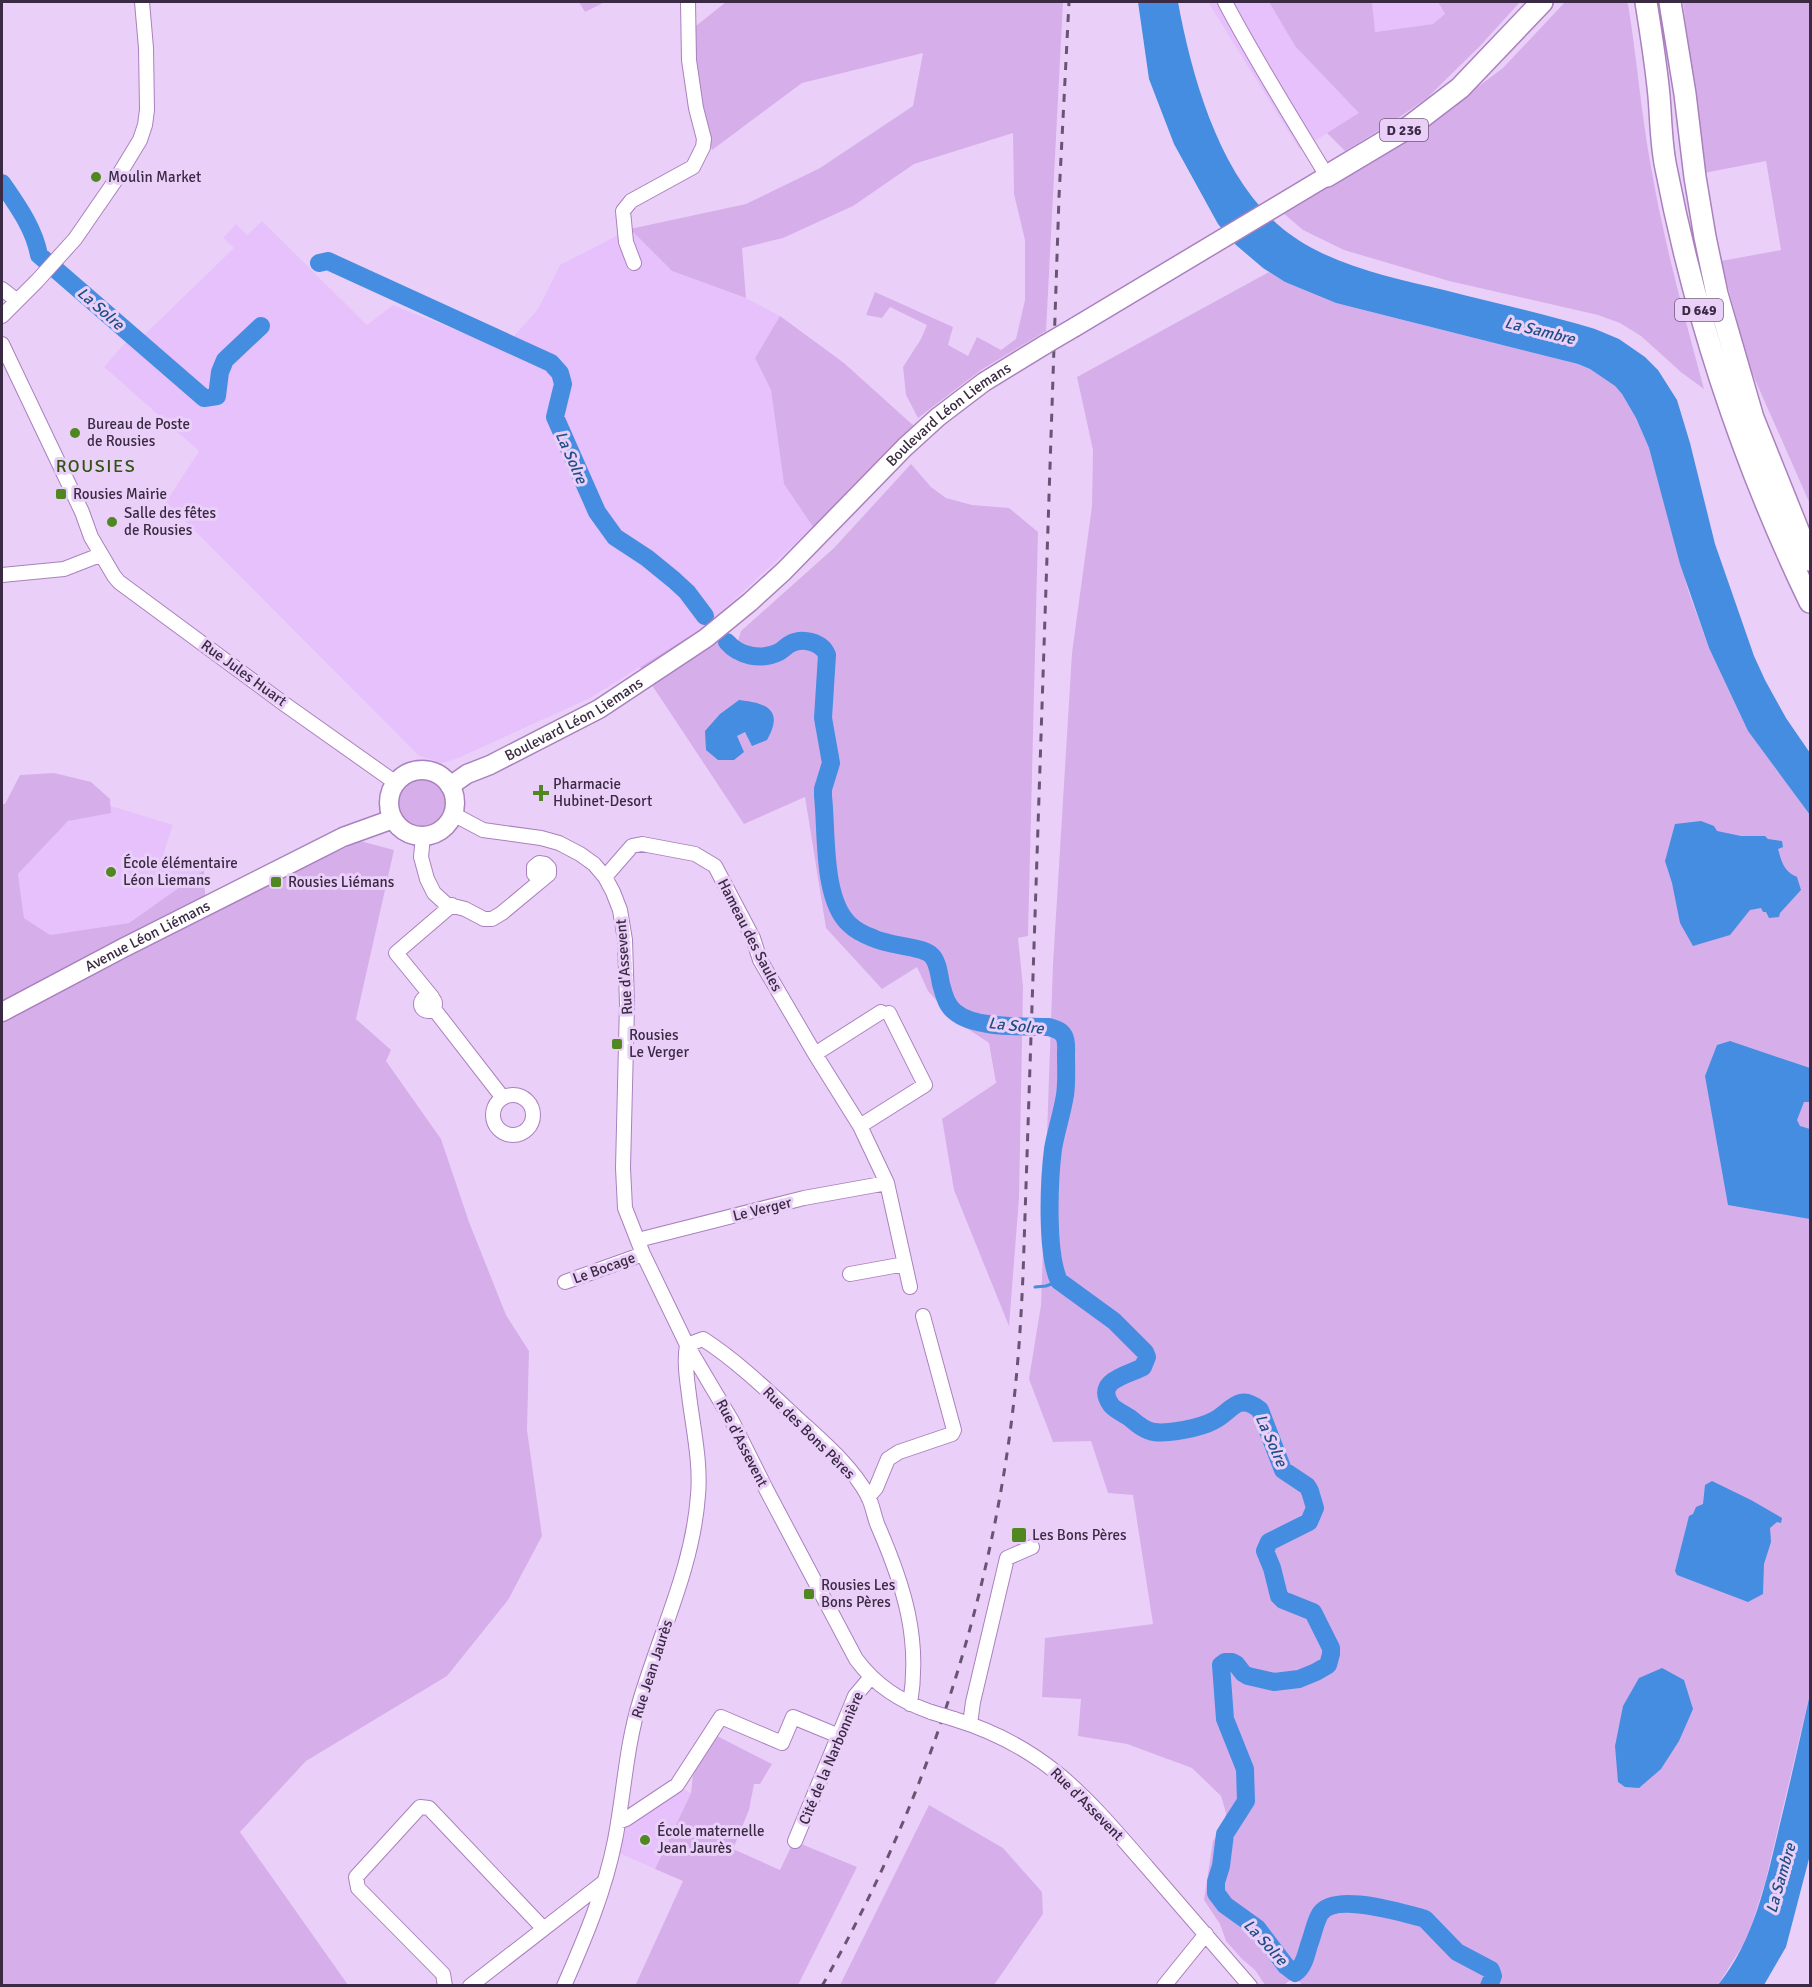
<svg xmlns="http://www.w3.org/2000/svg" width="1812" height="1987" font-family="Signika,sans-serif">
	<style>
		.built { fill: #e7c1fb }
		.green { fill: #d6afea }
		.water { fill: #458de1 }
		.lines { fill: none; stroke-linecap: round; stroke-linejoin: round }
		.stream { stroke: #458de1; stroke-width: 3 }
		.river { stroke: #458de1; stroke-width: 18 }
		.minor-casing { stroke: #aa80be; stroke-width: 16 }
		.major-casing { stroke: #aa80be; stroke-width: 21 }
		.highway-casing { stroke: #aa80be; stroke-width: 24 }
		.minor { stroke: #fff; stroke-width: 14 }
		.major { stroke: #fff; stroke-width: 18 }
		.highway { stroke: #fff; stroke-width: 21 }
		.rail { stroke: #685571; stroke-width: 3; stroke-dasharray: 8 8; stroke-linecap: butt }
		.minor-bridge-casing { stroke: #aa80be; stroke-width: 16; stroke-linecap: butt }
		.major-bridge-casing { stroke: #aa80be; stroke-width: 21; stroke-linecap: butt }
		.minor-bridge { stroke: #fff; stroke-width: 14 }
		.major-bridge { stroke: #fff; stroke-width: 18 }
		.poi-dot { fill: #508721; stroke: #ead0f8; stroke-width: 2 }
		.labels { text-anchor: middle; stroke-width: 6; stroke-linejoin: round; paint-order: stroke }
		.shield { fill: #ead0f8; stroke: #705c79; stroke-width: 1.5 }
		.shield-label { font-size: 14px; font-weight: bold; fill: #3b2a43 }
		.poi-label { font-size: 15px; fill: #3b2a43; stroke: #ead0f8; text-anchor: start }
		.street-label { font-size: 15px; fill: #3b2a43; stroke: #ead0f8 }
		.water-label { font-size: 16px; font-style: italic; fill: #1e4e85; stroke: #ead0f8 }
		.quarter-label { font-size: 18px; letter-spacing: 1.5px; fill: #305313; stroke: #ead0f8 }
	</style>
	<rect width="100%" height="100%" fill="#ead0f8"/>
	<path class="built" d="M1208,2H1269L1295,46L1360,113L1300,150Z
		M1372,2H1438L1445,15L1433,24L1374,32Z
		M262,221L367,325L393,305L498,347L514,336L538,309L560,265L630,229L672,271L746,298L780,316L755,358L771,390L784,484L813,527L707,625L590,698L456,759L442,763L419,756L166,502L199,451L104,367L126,342L142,337L234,248L223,238L236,224L247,235Z
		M111,806L173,825L161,862L204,870L129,923L50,935L24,918L18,874L68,821Z
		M680,1787L691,1793L655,1869L619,1853L623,1827Z"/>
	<path class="green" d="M579,2H605L585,12Z
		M726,2H1063L1046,331L981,370L918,418L906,395L903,367L921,339L927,325L890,307L882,318L866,315L875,292L953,327L948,345L968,356L977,337L1001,350L1016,339L1025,300V240L1014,194L1013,133L914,164L853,206L783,238L742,248L746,298L672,271L630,229L746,204L820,168L913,106L923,53L802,83L712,150L696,87L692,29Z
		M1269,2H1372L1375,32L1433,24L1445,14L1438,2H1520L1480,46L1427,98L1391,123L1345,151L1327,133L1359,113L1295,46Z
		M1565,2H1625L1628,4C1637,58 1641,113 1651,167C1664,242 1684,315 1704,389L1682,373L1641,336L1620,323L1598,315L1449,281L1344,250L1303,230L1283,213L1404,142L1503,68Z
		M1683,2H1810V504L1749,366L1721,261L1781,250L1766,161L1704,173Z
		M1269,272L1285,282L1336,303L1578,364L1590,369L1615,386L1622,394L1636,418L1649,448L1689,593L1709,648L1748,731L1810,815V1694L1765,1883L1750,1930L1743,1945L1718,1985L1303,1986L1295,1976L1284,1985H1265L1255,1970L1242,1959L1226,1941L1220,1924L1204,1900L1213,1841L1224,1825L1226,1813L1221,1796L1192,1768L1127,1744L1078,1736L1081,1699L1042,1697L1045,1638L1153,1624L1133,1495L1108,1493L1091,1441L1053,1442L1029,1379L1041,1305L1053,964L1072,653L1092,506L1093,450L1077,377Z
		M780,316L844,363L915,427L813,527L784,484L771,390L755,358Z
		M911,464L931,487L946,498L972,505L1009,508L1038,532L1028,936L1018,938L1023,987L1019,1198L1009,1326L954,1190L942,1119L996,1083L989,1043L953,1019L928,991L917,967L882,989L826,928L805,797L744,824L640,667L707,625L733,656L741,631L834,548Z
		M54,773L91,782L110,799L111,813L68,821L18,874L24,918L50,935L129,923L204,870L206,917L280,878L360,841L394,850L356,1019L391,1050L386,1061L441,1139L469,1222L506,1315L529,1351L527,1430L542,1536L508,1600L447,1676L306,1761L240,1832L348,1985L2,1986V804H5L20,775Z
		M399 803a23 23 0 1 1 46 0a23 23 0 1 1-46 0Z
		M715,1735L772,1764L760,1784H754L749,1810L733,1849L780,1870L790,1849L799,1843L857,1867L798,1985L635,1986L683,1881L655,1869L691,1793L694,1765Z
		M929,1805L1003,1848L1042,1892L1043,1914L994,1985H840Z"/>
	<path class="water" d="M1138,2H1178C1192,78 1220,178 1283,229C1328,265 1390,277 1444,290C1495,303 1545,314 1595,329L1619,339L1645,357L1658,370L1677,400L1690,443L1715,544L1754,656L1765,680L1786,718L1810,753V815L1748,731L1709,648L1680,564L1649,448L1636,418L1622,394L1615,386L1590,369L1578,364L1336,303L1285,282L1263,268L1236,245L1218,224L1174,144L1149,79Z
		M739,700C767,703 784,710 767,740L752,746L745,732L737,736L744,752L734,760H718L706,750L705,731L720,714Z
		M1701,821L1714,826L1717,831L1741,836H1765L1768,839L1782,841L1783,847L1778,849C1782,863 1784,871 1797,877L1801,890L1780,913L1779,917L1769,918L1766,912H1763L1761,908L1750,910L1730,935L1693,946L1680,923L1672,883L1665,861L1675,824Z
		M1730,1041L1810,1068V1102H1804L1797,1120L1800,1126L1810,1129V1219L1728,1205L1705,1076L1717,1045Z
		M1712,1481L1751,1500L1782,1518L1781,1523L1777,1522L1770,1528L1771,1542L1764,1564L1763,1594L1748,1602L1677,1575L1675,1571L1689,1516L1693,1514L1696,1507L1703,1504L1705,1485Z
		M1662,1668L1684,1680L1693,1709L1679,1741L1661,1769L1639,1788L1625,1787L1618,1782L1615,1746L1623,1706L1639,1678Z
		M1810,1694V1855L1786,1947L1764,1985H1718C1754,1941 1766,1882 1779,1828C1790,1783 1800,1739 1810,1694Z"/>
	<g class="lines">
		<path class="stream" d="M1035,1287L1046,1286L1059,1281"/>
		<path class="river" d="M2,183C17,205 34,228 39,255L204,398L217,396L220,372L225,360L261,326
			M319,263L328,261L551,363L560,373L563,384L555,417L597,512L615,537L647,558L674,580L687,592L705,616
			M727,642C739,656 761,661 779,652C783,650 786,646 790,644C802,637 822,642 827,655L823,718L831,763L823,789V796C827,831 822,899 849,924C855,930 865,935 873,938C889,946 919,946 930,954C938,960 939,974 941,984C944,994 946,1005 955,1012C975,1029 1023,1026 1049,1027C1055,1029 1061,1030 1064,1036C1067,1041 1066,1049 1066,1054C1066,1068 1067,1082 1065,1095C1062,1114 1056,1131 1053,1149C1049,1181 1046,1253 1059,1281L1114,1321L1145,1352L1147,1357L1143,1367C1128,1375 1094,1380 1111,1405C1115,1410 1124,1414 1130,1418C1137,1424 1145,1431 1154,1432C1168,1434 1200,1428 1213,1421C1231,1413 1237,1391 1260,1410L1283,1470L1307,1486L1310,1491L1315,1508L1309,1522L1269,1542L1265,1551L1272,1568L1279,1596L1283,1600L1313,1612L1331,1648V1654L1328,1665L1316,1672L1299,1679L1274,1682L1248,1676L1243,1673L1236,1664L1232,1662H1225L1221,1665L1225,1719L1245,1769L1246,1801L1225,1834L1221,1866L1216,1882V1893L1225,1905L1257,1928L1286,1966L1295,1973C1304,1967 1306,1955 1309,1945C1313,1935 1315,1922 1320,1914C1334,1892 1398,1912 1419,1917L1425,1919L1457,1952L1491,1970L1493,1976L1489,1986"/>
		<defs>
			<path id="minor" d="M1225,2C1256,61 1292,118 1327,176
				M634,263L626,242L623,211L631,201L693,167L703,147L704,139L696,108L689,60L688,2
				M2,289L16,300
				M2,316L37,281L75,239L115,181L140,140L145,125L147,110L146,48L142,2
				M2,344L82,512L91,537L114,576L119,582L283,703L396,783
				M2,575L64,569L100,555
				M453,814L483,830L541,838L559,843L580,854L594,864L605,877L613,892L620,910L625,940L627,1004L623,1168L625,1208L643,1254L687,1345L732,1421L766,1489L856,1659C876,1686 900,1701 931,1712
				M423,836L421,857L427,879L434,893L446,904L465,909L484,919H492L502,913L544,878L549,874V868L545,864L539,863L534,867V874L538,878H544
				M605,877L632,846L642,844L695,854L715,866L753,938L760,960L815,1054L860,1126L887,1183L804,1198L638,1240
				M421 1004a7 7 0 1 1 14 0a7 7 0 1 1-14 0Z
				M432,997L396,953L452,905
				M434,1009L503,1098
				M815,1054L881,1012
				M493 1115a20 20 0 1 1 40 0a20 20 0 1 1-40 0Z
				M860,1126L925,1085L889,1013
				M887,1183L910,1287
				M850,1274L905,1264
				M565,1282L643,1254
				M868,1497L876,1488L888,1459L899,1452L952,1434L954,1430L923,1316
				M954,1719C1046,1747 1087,1798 1147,1867C1182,1907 1215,1946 1250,1986
				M970,1724L973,1702L1007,1558L1032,1547
				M618,1822L626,1819L677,1785L721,1717L782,1743L793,1717L839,1736
				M795,1841L855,1696L871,1677
				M445,1986L443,1974L358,1888L356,1877L420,1807L429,1808L543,1928
				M470,1986L604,1882
				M564,1986C585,1938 605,1891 615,1840C624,1794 626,1746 640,1701C660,1633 693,1567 698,1495C701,1463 693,1428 689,1395C687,1379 684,1362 687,1345L703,1339C737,1361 767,1390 797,1418C822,1441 852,1466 868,1496C873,1506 874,1517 878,1526C904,1586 921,1639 910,1704
				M1164,1986L1206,1934"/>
			<g id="major">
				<path d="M1075,327L1327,176"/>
				<circle cx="422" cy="803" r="33"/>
				<path id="s1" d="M450,786L467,774L490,765L599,709L706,638L750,602L784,571L905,447L938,417L984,382L1046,344"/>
				<path id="s2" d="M2,1012L123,948L343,837L393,819"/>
			</g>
			<path id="highway" d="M1646,2C1651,33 1656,64 1659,96C1661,120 1661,145 1666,168C1695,318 1744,465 1810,602
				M1670,2L1685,94L1695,177L1705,237L1717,294L1753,418L1810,560
				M1327,176L1409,127L1460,88L1542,2"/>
		</defs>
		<use href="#minor" class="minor-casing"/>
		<use href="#major" class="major-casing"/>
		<use href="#highway" class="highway-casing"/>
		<use href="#minor" class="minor"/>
		<use href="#major" class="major"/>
		<use href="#highway" class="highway"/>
		<path class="rail" d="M822,1986C918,1818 982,1631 1009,1440C1018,1376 1022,1311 1024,1246L1059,197L1069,2"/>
		<defs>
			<path id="minor-bridge" d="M931,1712L954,1719"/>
			<path id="major-bridge" d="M1046,344L1075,327"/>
		</defs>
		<use href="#minor-bridge" class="minor-bridge-casing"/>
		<use href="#major-bridge" class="major-bridge-casing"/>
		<use href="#minor-bridge" class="minor-bridge"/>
		<use href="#major-bridge" class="major-bridge"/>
	</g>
	<g class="poi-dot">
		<circle cx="96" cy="177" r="6"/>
		<circle cx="75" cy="433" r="6"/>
		<rect x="55" y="488" width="12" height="12" rx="3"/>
		<circle cx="112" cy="522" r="6"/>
		<path d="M538 784h6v6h6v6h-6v6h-6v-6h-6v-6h6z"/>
		<circle cx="111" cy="872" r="6"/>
		<rect x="270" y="876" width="12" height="12" rx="3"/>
		<rect x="611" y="1038" width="12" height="12" rx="3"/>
		<rect x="1011" y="1527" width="16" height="16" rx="3"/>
		<rect x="803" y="1588" width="12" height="12" rx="3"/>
		<circle cx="645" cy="1840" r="6"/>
	</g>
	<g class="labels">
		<g class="shield">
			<rect x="1380" y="119" width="48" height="22" rx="4.5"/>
			<rect x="1675" y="299" width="48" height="22" rx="4.5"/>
		</g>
		<g class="shield-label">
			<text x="1404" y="135">D 236</text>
			<text x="1699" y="315">D 649</text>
		</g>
		<g class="poi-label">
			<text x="108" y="182">Moulin Market</text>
			<text x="87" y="429">Bureau de Poste<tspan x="87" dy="17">de Rousies</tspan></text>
			<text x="73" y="499">Rousies Mairie</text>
			<text x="124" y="518">Salle des fêtes<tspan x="124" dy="17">de Rousies</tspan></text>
			<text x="553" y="789">Pharmacie<tspan x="553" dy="17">Hubinet-Desort</tspan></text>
			<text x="123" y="868">École élémentaire<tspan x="123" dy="17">Léon Liemans</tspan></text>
			<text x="288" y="887">Rousies Liémans</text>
			<text x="629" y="1040">Rousies<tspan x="629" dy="17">Le Verger</tspan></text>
			<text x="1032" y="1540">Les Bons Pères</text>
			<text x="821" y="1590">Rousies Les<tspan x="821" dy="17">Bons Pères</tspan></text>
			<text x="657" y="1836">École maternelle<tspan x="657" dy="17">Jean Jaurès</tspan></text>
		</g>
		<g class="street-label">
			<text dy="5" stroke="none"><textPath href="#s1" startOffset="627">Boulevard Léon Liemans</textPath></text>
			<text transform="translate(244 673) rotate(36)" y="5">Rue Jules Huart</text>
			<text dy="5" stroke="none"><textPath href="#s1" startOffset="141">Boulevard Léon Liemans</textPath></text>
			<text transform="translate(750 935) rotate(63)" y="5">Hameau des Saules</text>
			<text dy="5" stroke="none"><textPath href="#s2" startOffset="164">Avenue Léon Liémans</textPath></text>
			<text transform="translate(624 967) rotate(-94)" y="5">Rue d'Assevent</text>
			<text transform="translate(762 1209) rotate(-14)" y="5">Le Verger</text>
			<text transform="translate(604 1268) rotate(-20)" y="5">Le Bocage</text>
			<text transform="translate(809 1433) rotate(45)" y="5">Rue des Bons Pères</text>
			<text transform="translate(742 1443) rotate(63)" y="5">Rue d'Assevent</text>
			<text transform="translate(652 1669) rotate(-72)" y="5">Rue Jean Jaurès</text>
			<text transform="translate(831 1758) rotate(-67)" y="5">Cité de la Narbonnière</text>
			<text transform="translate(1087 1804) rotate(45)" y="5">Rue d'Assevent</text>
		</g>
		<g class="water-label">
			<text transform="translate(101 308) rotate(41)" y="6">La Solre</text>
			<text transform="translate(1540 330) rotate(14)" y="6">La Sambre</text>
			<text transform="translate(572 457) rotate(66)" y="6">La Solre</text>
			<text transform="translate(1016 1025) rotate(6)" y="6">La Solre</text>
			<text transform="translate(1272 1440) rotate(66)" y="6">La Solre</text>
			<text transform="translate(1780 1878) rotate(-74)" y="6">La Sambre</text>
			<text transform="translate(1266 1942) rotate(47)" y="6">La Solre</text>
		</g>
		<g class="quarter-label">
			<text x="96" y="472">ROUSIES</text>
		</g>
	</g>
	<rect width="1812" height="1987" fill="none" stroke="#3b2a43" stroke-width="6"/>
</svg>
